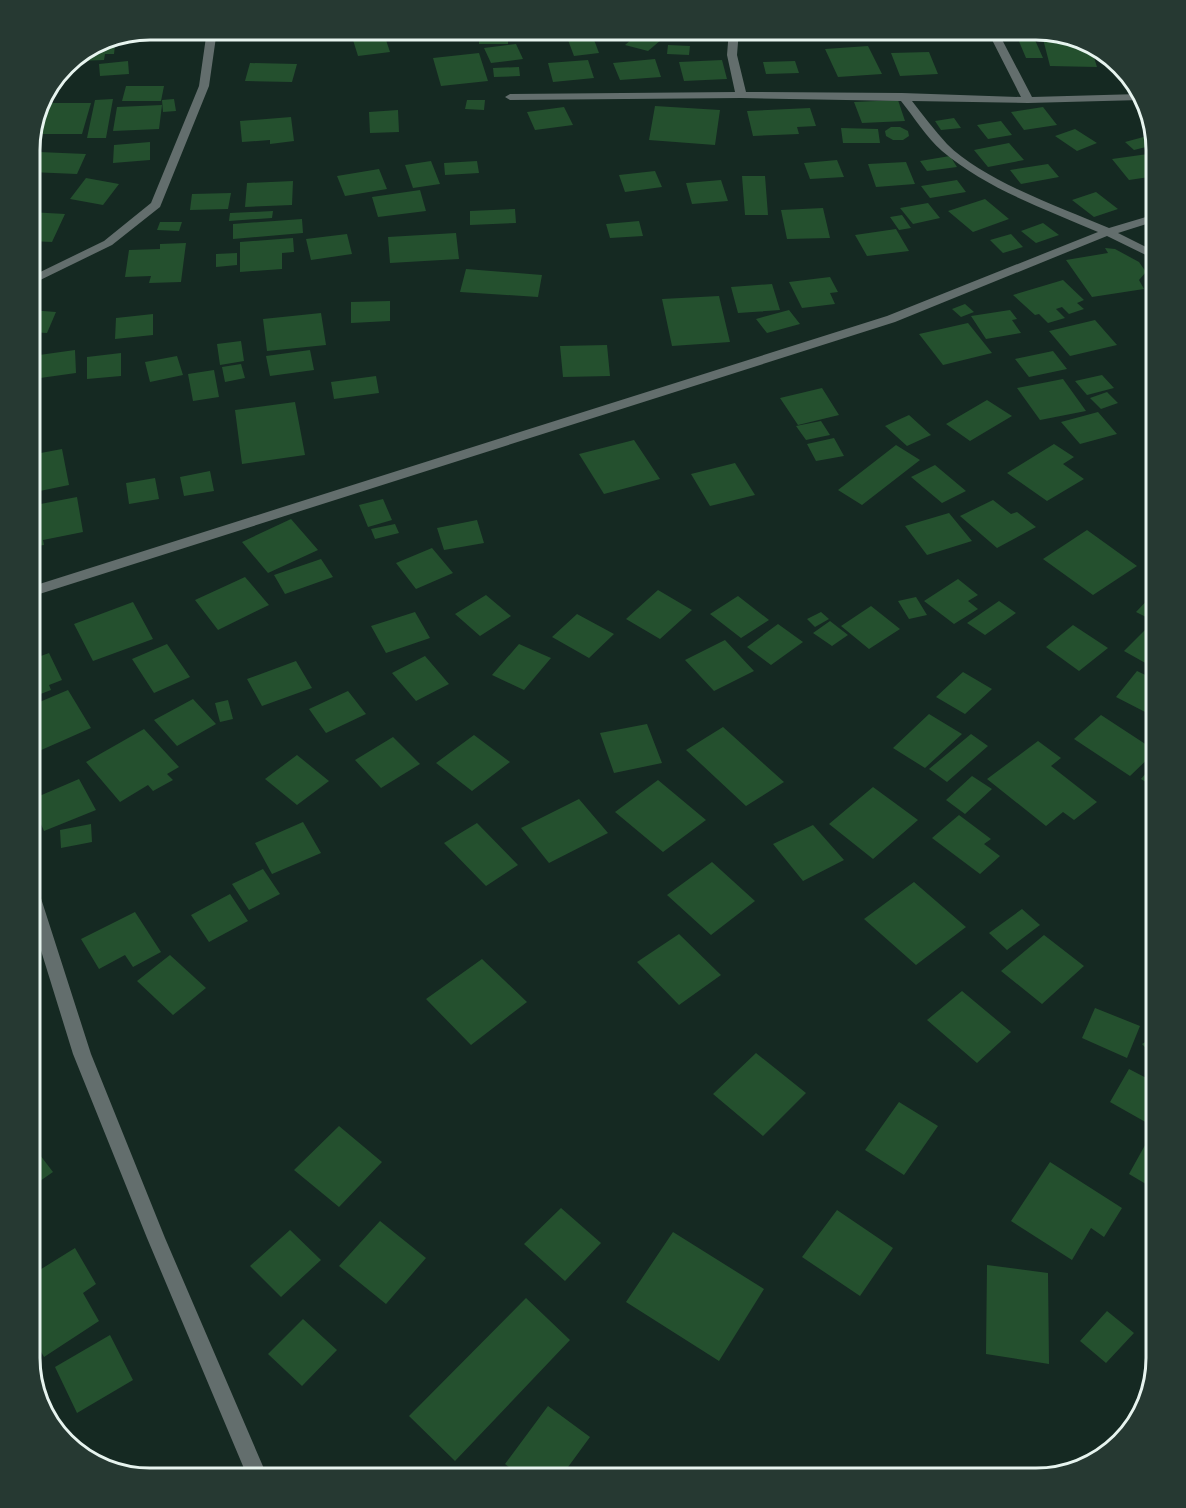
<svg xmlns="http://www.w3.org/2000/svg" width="1186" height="1508" font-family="Karla,sans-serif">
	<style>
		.building { fill: #24502e }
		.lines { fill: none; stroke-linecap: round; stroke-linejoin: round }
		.minor { fill: #636e6d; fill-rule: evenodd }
		.rim { fill: none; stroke: #e7f4ef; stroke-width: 3 }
	</style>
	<rect width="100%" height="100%" fill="#152922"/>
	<path class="building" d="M479,30H508V44H479Z
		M755,30H797V33H756Z
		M1031,31L1043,58H1026L1015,32Z
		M639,33L661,40L648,51L625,45Z
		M1042,35H1059L1090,45L1097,67L1050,66Z
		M385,37L390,52L358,56L353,40Z
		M593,37L599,53L574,56L568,40Z
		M105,39H108L107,45H115L114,54H105L104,60L78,61L79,56Z
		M516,44L523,59L491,63L484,48Z
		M668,45L690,46L689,55L667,54Z
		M868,46L882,74L838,77L825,49Z
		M929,52L938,74L900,76L891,53Z
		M479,53L488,81L441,86L433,58Z
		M655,59L661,77L620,80L613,63Z
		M588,60L594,78L553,82L548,63Z
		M722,60L727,79L684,81L679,62Z
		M128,61L129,74L100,76L99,64Z
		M795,61L799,73L766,74L763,62Z
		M250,63L297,64L292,82L245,81Z
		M519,67L520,76L494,77L493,68Z
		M126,86H164L161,101H122Z
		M113,99L106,138H87L95,100Z
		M174,99L176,111L163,112L162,100Z
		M467,100H485L484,110L465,109Z
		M898,100L905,121L862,123L854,102Z
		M41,103H91L82,134H33Z
		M162,105L159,129L113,131L117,107Z
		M655,106L720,110L715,145L649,140Z
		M564,107L573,125L535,130L527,112Z
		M1043,107L1057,125L1024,130L1011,112Z
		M810,108L816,126L797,127L799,134L753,136L747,111Z
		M398,110L399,132L370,133L369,112Z
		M291,117L294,141L270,144V140L242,142L240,121Z
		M954,118L961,128L941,130L935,121Z
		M1001,121L1012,135L988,139L977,125Z
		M891,127H900L908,131L909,136L903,140H893L886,136L885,131Z
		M841,128L878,129L880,143H843Z
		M1075,129L1097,143L1077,151L1055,136Z
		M1151,135L1154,145L1134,150L1125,142Z
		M150,142V160L113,163L114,145Z
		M1009,143L1024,160L988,167L974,150Z
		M39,152L86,154L77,174L30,172Z
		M1155,153L1156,176L1129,180L1112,159Z
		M950,156L957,167L927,171L920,161Z
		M837,160L844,177L810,179L804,163Z
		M431,161L440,184L413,188L405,165Z
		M477,161L479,173L445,175L444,163Z
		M906,162L915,184L876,187L868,164Z
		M1048,164L1059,177L1021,184L1010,170Z
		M379,169L387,189L345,196L337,176Z
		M655,171L662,187L625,192L619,175Z
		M742,176H765L768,215H745Z
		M86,178L119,184L103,205L70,199Z
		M721,180L728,201L692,204L686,183Z
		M957,180L966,192L930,198L921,186Z
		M293,181L292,205L245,207L247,183Z
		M420,190L426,211L378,217L372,197Z
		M1096,192L1118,209L1094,217L1072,200Z
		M231,193L228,209L190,210L192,194Z
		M985,199L1009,219L973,232L948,211Z
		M928,203L940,218L913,224L900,208Z
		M823,208L830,238L787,239L781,210Z
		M515,209L516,223L470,225V211Z
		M273,211L272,218L229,221L230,213Z
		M30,212L65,214L52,242L30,241Z
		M902,215L911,228L899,230L890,217Z
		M302,219L303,233L233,239V224Z
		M639,221L643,236L610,238L606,224Z
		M160,222H182L179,231L157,230Z
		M1043,223L1059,235L1036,243L1021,231Z
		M896,229L909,251L867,256L855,235Z
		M456,233L459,259L390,263L388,237Z
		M347,234L352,254L311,260L306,239Z
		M1011,234L1023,247L1003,253L990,240Z
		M293,238L294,252L282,253V269L240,272V242Z
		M186,243L181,282L149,283L151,276L125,277L129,250L160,249V244Z
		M1105,248L1115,249L1139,262L1146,272L1139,280L1144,289L1092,297L1066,260L1108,253Z
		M237,253V265L216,267V254Z
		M466,269L542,275L538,297L460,292Z
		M830,277L838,292L830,293L835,304L802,308L789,282Z
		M1063,280L1084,300L1077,303L1084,309L1069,314L1062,307L1056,309L1065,318L1048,323L1039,314L1035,315L1013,295Z
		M772,284L780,310L738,313L731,287Z
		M719,296L730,342L672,346L662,299Z
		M390,301V321L351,323V302Z
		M965,304L974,312L961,317L952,309Z
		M30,310L56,312L47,333L30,332Z
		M789,310L800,324L767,333L756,319Z
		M1010,310L1017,319L1012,320L1021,333L986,339L971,316Z
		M321,313L326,345L267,351L263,319Z
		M153,314V335L115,339L116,318Z
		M1095,320L1117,345L1070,356L1049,331Z
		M968,323L992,353L943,365L919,334Z
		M241,341L244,361L220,365L217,344Z
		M607,345L610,376L563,377L560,346Z
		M75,350L76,373L33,379L32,356Z
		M310,350L314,370L270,376L266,356Z
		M1053,351L1067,369L1029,377L1015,359Z
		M121,353V376L87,379V357Z
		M177,356L183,375L150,382L145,362Z
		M241,364L245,378L225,382L222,367Z
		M214,370L219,397L193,401L188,374Z
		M1102,375L1114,388L1087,395L1075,381Z
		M376,376L379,393L334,399L331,382Z
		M1063,379L1086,411L1040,420L1017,388Z
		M822,388L839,415L798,425L780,398Z
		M1107,392L1118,403L1101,409L1090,398Z
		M987,400L1012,416L970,441L946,424Z
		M295,402L305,455L242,464L235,410Z
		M1098,412L1117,434L1080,444L1061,422Z
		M909,415L931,435L907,446L885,426Z
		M821,421L830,435L806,440L796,426Z
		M834,438L844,456L816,461L807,444Z
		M634,440L660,479L604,494L579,454Z
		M1054,444L1074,457L1063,464L1084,479L1047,501L1007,473Z
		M896,445L920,460L862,505L838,490Z
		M62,449L69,485L30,493V455Z
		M735,463L755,495L710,506L691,474Z
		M935,465L966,491L942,503L911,477Z
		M210,471L214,491L184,496L180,477Z
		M155,478L159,499L129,504L126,483Z
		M77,497L83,532L43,540L44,545L30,547V506Z
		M383,499L392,520L368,527L359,505Z
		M993,500L1011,514L1017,512L1036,527L997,548L960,516Z
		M949,513L972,541L927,555L905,526Z
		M291,519L318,550L268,573L242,542Z
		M477,520L484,543L444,550L437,528Z
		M395,524L399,533L375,539L371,529Z
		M1087,530L1137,566L1093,595L1043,559Z
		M432,548L453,573L416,589L396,563Z
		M321,559L333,577L285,594L274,575Z
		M245,577L269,605L218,630L195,600Z
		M958,579L978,595L968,601L978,609L954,624L924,601Z
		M658,590L692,610L660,639L626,619Z
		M1156,591V622L1136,612Z
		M486,595L511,616L480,636L455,614Z
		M738,596L769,620L741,638L710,614Z
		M916,597L927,615L909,619L898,601Z
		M999,601L1016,613L985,635L967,623Z
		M133,602L153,639L93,661L74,624Z
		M871,606L900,629L869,649L841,626Z
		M415,612L430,638L386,653L371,626Z
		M821,612L829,619L815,627L807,619Z
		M577,614L614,634L589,658L552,637Z
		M830,621L848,635L832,646L813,633Z
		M778,624L803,642L771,665L747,647Z
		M1073,625L1108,648L1079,671L1046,647Z
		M1149,626L1156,629V669L1124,651Z
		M725,640L754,671L714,691L685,660Z
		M167,644L190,677L154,693L132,659Z
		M519,644L551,658L524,690L492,675Z
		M49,653L62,680L49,685L51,690L30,698V660Z
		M425,656L449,684L416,701L392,673Z
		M296,661L312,688L262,706L247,679Z
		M1137,671L1156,680V705L1149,714L1116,697Z
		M963,672L992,689L965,714L936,697Z
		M68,690L91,728L30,755V706Z
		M348,691L366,714L326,733L309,709Z
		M193,699L216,724L177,746L154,720Z
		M228,700L233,719L220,722L215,703Z
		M929,714L962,734L925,768L893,748Z
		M1101,715L1156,751L1130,776L1074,739Z
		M647,724L662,763L614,773L600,733Z
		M723,727L784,782L746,806L686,750Z
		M144,729L179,767L167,774L173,780L153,791L148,785L120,802L86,762Z
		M971,734L988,746L947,782L929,769Z
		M474,735L510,762L472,791L436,763Z
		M393,737L420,764L381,788L355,760Z
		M1038,741L1061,758L1051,766L1097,802L1074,820L1063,812L1046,826L987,779Z
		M297,755L329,781L297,805L265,779Z
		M1156,761V788L1141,779Z
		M972,776L992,789L965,814L946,800Z
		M79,779L96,810L44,831L30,800Z
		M658,780L706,820L663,852L615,812Z
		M873,787L918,820L873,859L829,824Z
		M579,799L608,833L549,863L521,828Z
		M959,815L991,839L984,844L1000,856L980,874L932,838Z
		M303,822L321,853L272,874L255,843Z
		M477,823L518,865L486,886L444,843Z
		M91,824L92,842L61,848L60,830Z
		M813,825L844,860L803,881L773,844Z
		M712,862L755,901L711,935L667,895Z
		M263,869L280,894L249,910L232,884Z
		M914,882L966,927L916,965L864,919Z
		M230,894L248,921L209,942L191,915Z
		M1022,909L1040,925L1007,950L989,933Z
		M135,912L161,952L133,967L125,955L99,969L81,939Z
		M679,934L721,975L679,1005L637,962Z
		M1044,935L1084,966L1042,1004L1001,971Z
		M170,955L206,988L173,1015L137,981Z
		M482,959L527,1002L471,1045L426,999Z
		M962,991L1011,1032L977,1063L927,1020Z
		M1095,1008L1140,1026L1127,1058L1082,1038Z
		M1156,1035V1059L1142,1044Z
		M756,1053L806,1093L763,1136L713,1094Z
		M1129,1069L1156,1083V1112L1149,1124L1110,1102Z
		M899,1102L938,1126L904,1175L865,1150Z
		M339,1126L382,1162L339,1207L294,1170Z
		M1154,1129L1156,1131V1190L1129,1174Z
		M30,1142L53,1172L30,1188Z
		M1050,1162L1122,1208L1104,1237L1091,1228L1072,1260L1011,1221Z
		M561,1208L601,1243L565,1281L524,1244Z
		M837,1210L893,1248L860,1296L802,1257Z
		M380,1221L426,1258L386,1304L339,1266Z
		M290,1230L321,1260L281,1297L250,1266Z
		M673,1232L764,1289L719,1361L626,1302Z
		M75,1248L96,1284L83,1293L99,1321L44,1357L30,1332V1276Z
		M987,1265L1048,1273L1049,1364L986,1354Z
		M526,1298L570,1340L455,1461L409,1416Z
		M1107,1311L1134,1333L1106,1363L1080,1341Z
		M303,1319L337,1350L302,1386L268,1354Z
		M110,1335L133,1380L77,1413L55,1367Z
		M548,1406L590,1437L560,1478H523L505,1464Z"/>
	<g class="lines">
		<path class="minor" d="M207,30H217L209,86L160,207L112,245L30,285V277L104,241L151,203L199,86Z
			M729,30H739L737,55L746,92L902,93L1021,97L987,30H997L1032,97L1139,94L1141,100L1028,103L912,101C923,115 934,130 947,144C984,181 1060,207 1109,228L1156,214V221L1118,233L1156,252V260L1107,236L895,322L30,597V587L887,316L1098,232C1045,209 987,189 942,151C926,137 914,117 901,101L741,98L510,100L505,97L510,94L735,92L727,55Z
			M30,883L36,884L38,889L91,1054L165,1238L268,1478H248L147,1238L73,1054L30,915Z"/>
	</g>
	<path d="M0 0H1186V1508H0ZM150 40H1036A110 110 0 0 1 1146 150V1358A110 110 0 0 1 1036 1468H150A110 110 0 0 1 40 1358V150A110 110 0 0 1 150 40Z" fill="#263932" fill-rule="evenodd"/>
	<path class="rim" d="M150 40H1036A110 110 0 0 1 1146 150V1358A110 110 0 0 1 1036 1468H150A110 110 0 0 1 40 1358V150A110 110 0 0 1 150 40Z"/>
</svg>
